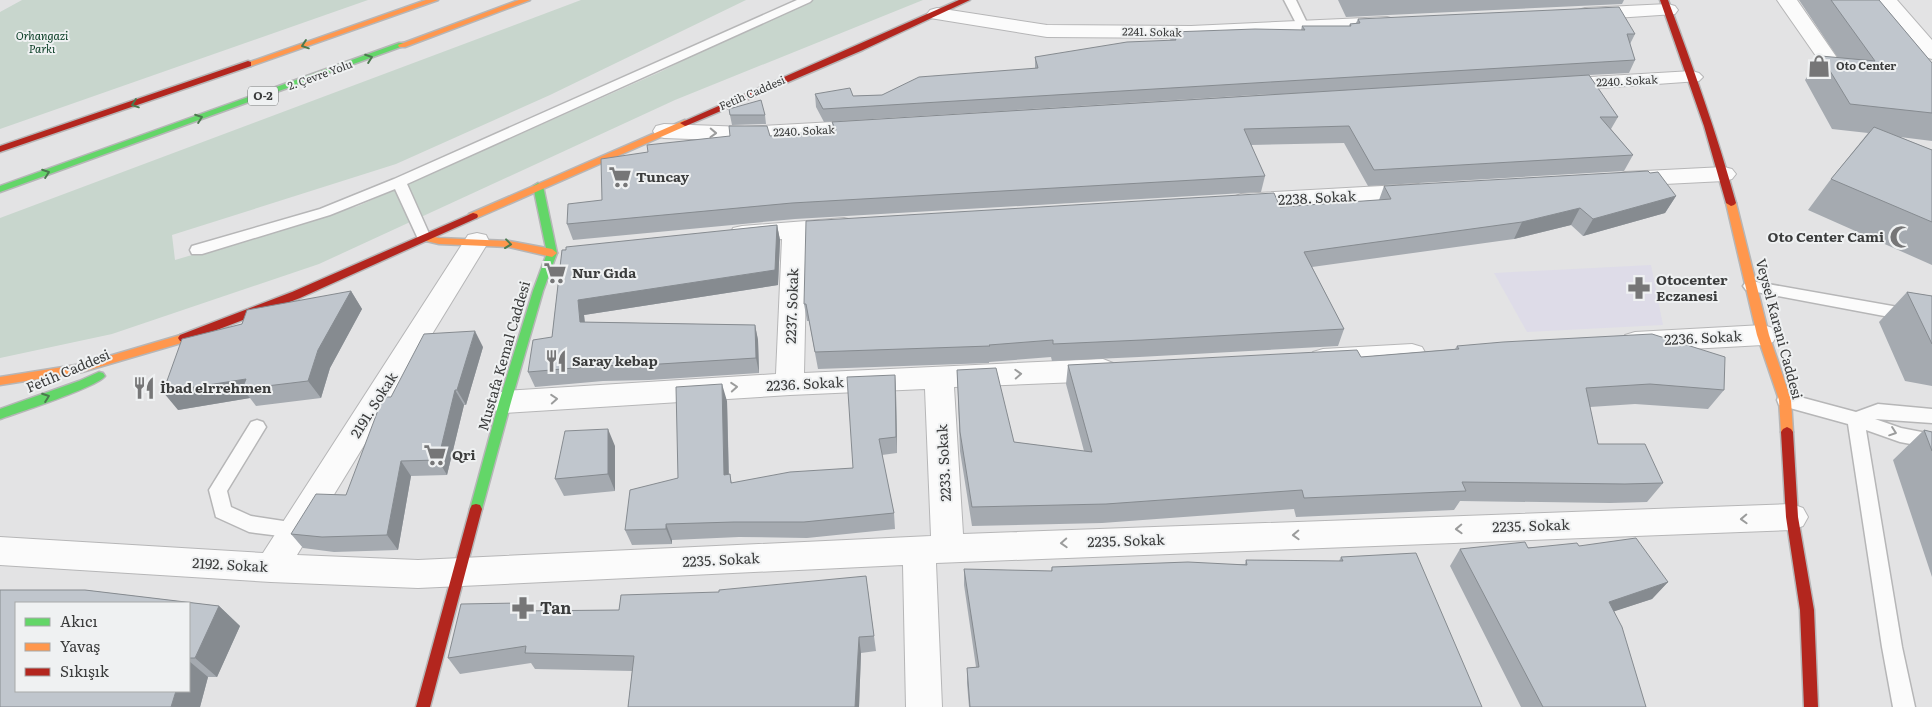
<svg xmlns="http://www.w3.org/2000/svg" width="1932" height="707" font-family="Literata,serif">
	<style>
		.medical { fill: #dedce8 }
		.green { fill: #c8d6cd }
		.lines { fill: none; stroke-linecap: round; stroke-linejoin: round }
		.lane-casing { stroke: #b6b6b7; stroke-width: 3 }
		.street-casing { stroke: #b6b6b7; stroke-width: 2 }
		.fast-casing { stroke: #b6b6b7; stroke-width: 3 }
		.slow-casing { stroke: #b6b6b7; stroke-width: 3 }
		.jam-casing { stroke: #b6b6b7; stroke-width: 3 }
		.lane { fill: #fbfbfb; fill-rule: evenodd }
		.street { fill: #fbfbfb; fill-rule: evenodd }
		.fast { fill: #63d668; fill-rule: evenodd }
		.slow { fill: #ff974d; fill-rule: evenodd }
		.jam { fill: #b3261e; fill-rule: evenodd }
		.wall { fill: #a5aab0; fill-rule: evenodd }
		.shaded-wall { fill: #868b90 }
		.building { fill: #c0c6cd; stroke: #868b90 }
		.oneway { stroke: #4b7a4e }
		.oneway2 { stroke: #9b9c9c }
		.labels { text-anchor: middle; stroke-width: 4; stroke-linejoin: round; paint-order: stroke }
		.far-street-label { font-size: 11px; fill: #3b3c3c; stroke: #eff1f2 }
		.far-park-label { font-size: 11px; font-style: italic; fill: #03381f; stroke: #eff1f2 }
		.far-poi-label { font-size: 11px; font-weight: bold; fill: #3b3c3c; stroke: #eff1f2; text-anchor: start }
		.shield { fill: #eff1f2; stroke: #717273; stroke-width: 1 }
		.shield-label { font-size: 12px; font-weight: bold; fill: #3b3c3c }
		.poi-label { font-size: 14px; font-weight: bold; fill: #3b3c3c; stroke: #eff1f2; text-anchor: start }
		.street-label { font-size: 14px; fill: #3b3c3c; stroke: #eff1f2 }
		.near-poi-label { font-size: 16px; font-weight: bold; fill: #3b3c3c; stroke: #eff1f2; text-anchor: start }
	</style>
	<rect width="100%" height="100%" fill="#e3e3e4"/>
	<path class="medical" d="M1651,265L1663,325L1527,332L1494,273Z"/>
	<path class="green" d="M22,0H368L0,129V12Z
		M581,0H746L550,95L396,164L172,235L175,260L358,206L660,72L804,0H923L675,100L319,264L112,334L0,358V218Z"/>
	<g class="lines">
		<defs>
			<path id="lane" d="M797,0H812L810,2L407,184L431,238L429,241H419L395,189L330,215L202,254H192L190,250L192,246L320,209L394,179Z
				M1284,0H1296L1309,27L1307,29H1299Z
				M1751,281L1932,313V325L1746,290L1743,286L1746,282Z
				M1785,393L1856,412L1878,404L1932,409V423L1875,419L1901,428L1932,434V448L1900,442L1866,430L1902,647L1915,707H1893L1882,647L1848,424L1779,405L1777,400L1779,395Z
				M257,420L263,422L266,427L227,491L231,507L251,516L303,524L305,530L303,536L296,538L249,532L216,517L209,490L251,422Z"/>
			<path id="street" d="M1777,0H1797L1842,65L1839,69L1832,71L1825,69Z
				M1877,0H1897L1932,40V59L1925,57Z
				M1668,4L1675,6L1678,10L1675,14L1585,20L1578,18L1575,14L1578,10L1585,8Z
				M937,8L1047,25L1191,26L1387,17L1394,19L1397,23L1394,27L1387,29L1191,38L1047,37L930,18L927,14L930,10Z
				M1692,71L1699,73L1703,77L1699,81L1557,91L1549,90L1546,85L1549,80L1557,79Z
				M870,120L878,122L881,127L878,132L745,141L664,138L656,136L653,131L656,126L664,124L745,127Z
				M1724,167L1732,169L1736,174L1732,179L1724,181L1625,186L1617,184L1613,179L1617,174L1625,172Z
				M1418,184L1426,187L1430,192L1426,197L1418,200L1241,210L1233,207L1229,202L1233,197L1241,194Z
				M844,218L853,220L856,226L853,232L807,237L804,373L1103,359L1113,363L1117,370L1113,377L1103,381L954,387L963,534L1792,504L1803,508L1808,517L1803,526L1792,530L936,563L942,707H906L903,565L418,588L271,582L0,565V537L263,553L468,235L477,233L486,235L489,241L297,555L418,560L931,536L925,389L790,395L505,413L495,410L491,402L495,394L505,391L776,374L782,239L742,242L733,240L730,234L733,228L742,226Z
				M1763,325L1773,328L1777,335L1773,342L1763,345L1635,352L1625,349L1621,342L1625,335L1635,332Z
				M1412,344L1422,347L1426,354L1422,361L1412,364L1323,369L1313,366L1309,359L1313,352L1323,349Z"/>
			<path id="fast" d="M399,43H405L406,45L0,192V186Z
				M538,183L543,186L557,253L543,291L511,402L482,509L480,513L476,514L472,513L470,509L499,402L533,291L547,253L533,186Z
				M99,372L103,373L105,376C98,387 17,413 0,419V409L79,381Z"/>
			<path id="slow" d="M426,0H438L251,66H245L244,64Z
				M519,0H530L405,47H399L398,45Z
				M685,120L690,123L688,125L477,218H469L468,216L469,214Z
				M1731,200L1736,203L1769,335L1791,400L1793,432L1791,435H1783L1781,432L1779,400L1757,335L1726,203Z
				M426,235L439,238L509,241L552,249L557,253L552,257L509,247L439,244L422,240L421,238L422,236Z
				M184,334L188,335L190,338L188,341L82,372L0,385V377L82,364Z"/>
			<path id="jam" d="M959,0H970L863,50L688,125L685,126L680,123Z
				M1660,0H1668C1693,67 1717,134 1736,203L1734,205L1731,206L1726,203L1704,126Z
				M248,61L251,62V66L0,152V146Z
				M473,213L477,214L478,216L477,218L300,298L188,341H180L178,338L180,335L292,292Z
				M1787,427L1791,429L1793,432L1798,517L1814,610L1818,707H1804L1800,610L1786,517L1781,432L1783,429Z
				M476,504L480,505L482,509L430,707H416L470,509L472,505Z"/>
		</defs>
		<use href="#lane" class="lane-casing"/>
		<use href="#street" class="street-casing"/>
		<use href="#fast" class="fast-casing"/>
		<use href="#slow" class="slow-casing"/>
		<use href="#jam" class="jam-casing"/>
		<use href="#lane" class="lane"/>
		<use href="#street" class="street"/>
		<use href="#fast" class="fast"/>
		<use href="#slow" class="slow"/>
		<use href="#jam" class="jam"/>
	</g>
	<path class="wall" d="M1338,0H1624L1622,4L1346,17Z
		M1799,0H1879L1932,63V141L1900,137L1932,150V265L1808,210L1831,179L1868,133L1832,129L1805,80L1821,56L1838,58Z
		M1358,19L1635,34L1630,44L1635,60L1629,73L1589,75L1618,117L1611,129L1633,155L1624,171L1368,186L1344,143L1251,145L1265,176L1261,192L795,219L573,240L567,224L602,200L770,136L833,131L832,122L1306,92L824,122L816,107L815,94L853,96L882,95L1035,68V57L1170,41L1172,32L1301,30L1302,26H1349L1350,24L1356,23Z
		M730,115H765L766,124L732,125Z
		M1384,186L1676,196L1665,213L1583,236L1571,225L1514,239L1312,267L1344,329L1338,346L1139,357L1052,361L1051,357L989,362V363L818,369L809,321H807L804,304L1280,207L1379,200Z
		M777,225L780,240L778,285L584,315L585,322L755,325L758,340L759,373L649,380L603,381L535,387L528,372L552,337L562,250Z
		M351,291L362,309L330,368L321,398L256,406L250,398L178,410L242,324Z
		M1907,292L1932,296V386L1905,381L1879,322Z
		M1457,346L1724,390L1708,409L1635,404L1590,407L1598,444L1663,483L1647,502L1610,503L1460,501L1454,510L1296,517L1294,509L1102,523L972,526L960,451L957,370L1014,442L1084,451L1066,384L1068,365L1361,357L1455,349Z
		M483,347L466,405H464L447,475L411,476L398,550L334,552L303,548L291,534L346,495L391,397Z
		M895,375L896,392L897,453L882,455L894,513L895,529L807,538L739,537L672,540V544L632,545L625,530L678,478L727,401L729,474L732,483L853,468Z
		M1924,430L1932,432V577L1893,460Z
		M615,446V491L564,496L555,479Z
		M1579,546L1668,582L1652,599L1614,611L1646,707H1521L1450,566L1460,549Z
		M1341,557L1482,707H969L967,683V668L976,667L964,585V569L1051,571L1052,567L1245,564L1246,560L1339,561Z
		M866,576L876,651L861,653L859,707H628L632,671L535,669L531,663L460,674L448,658L524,611L619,610L719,592Z
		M0,590H85L219,606L240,626L217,677H208L200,707H0ZM16,603H189V691H16Z"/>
	<path class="shaded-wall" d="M1676,196L1665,213L1583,236L1593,219Z
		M1580,208L1571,225L1514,239L1522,222Z
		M777,225L780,240L778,285L584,315L586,337L580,322L578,300Z
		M351,291L362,309L330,368L321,398L308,381L318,350Z
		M755,325L758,340L759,373L756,358Z
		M475,331L483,347L466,405L457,390Z
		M895,375L896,392L897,453L896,437Z
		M246,379L242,389L250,398L178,410L163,392Z
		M722,384L727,401L729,491L724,475Z
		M455,390L464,405L447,475L438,460Z
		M608,429L615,446V491L608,474Z
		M401,461L411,476L398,550L387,535Z
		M666,524L672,540V544L666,529Z
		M1668,582L1652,599L1594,618L1609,602Z
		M520,603L530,619L518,611Z
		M219,606L240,626L217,677L195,658Z
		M859,637L861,653L859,707H855Z
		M189,661L208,677L200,707H171L176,691H189Z"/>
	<path class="building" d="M1831,0H1879L1932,63V113L1850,104L1821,56L1875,61Z
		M1619,7L1635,34H1627L1635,60L823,109L815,94L850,88L853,96L882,95L919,77L1038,68L1035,57L1127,42L1176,40L1172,32L1255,29L1305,30L1302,26H1351L1350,24L1360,23L1358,19Z
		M1589,75L1618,117H1600L1633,155L1374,170L1349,126L1244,129L1265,176L792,203L567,224L568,204L602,200L601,159L648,152L647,145L730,136L729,126H767L770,136L836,130L832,122Z
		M761,100L765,115H730L729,109Z
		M1874,127L1932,150V222L1831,179Z
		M1648,171L1650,173L1658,172L1676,196L1593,219L1580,208L1522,222L1304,252L1344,329L1142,340L1053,344V340L989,345L990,346L815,352L806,304H804L806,221L1274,193L1280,207L1391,199L1384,186Z
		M777,225L775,270L578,300L580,322L755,325L756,358L644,365L597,366L528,372L533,340L552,337L562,250H566V247Z
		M351,291L318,350L308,381L242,389L246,379L163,392L182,339L242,324L247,310Z
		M1907,292L1932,296V344Z
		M475,331L457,390H455L438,460L401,461L387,535L322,537L291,534L316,494L346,495L383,397H391L424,334Z
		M1652,334L1725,357L1724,390L1650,384L1586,388L1598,444H1645L1663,483L1625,484L1462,482L1466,491L1304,498L1302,490L1106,504L972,507L960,432L957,370L996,368L1014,442L1092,452L1068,365L1357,350L1361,357L1459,349L1457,346L1503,342Z
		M895,375L896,437L879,439L894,513L804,522H734L666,524V529L625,530L630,490L678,478L676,387L722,384L724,475L730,474L731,483L790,472L853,468L847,377Z
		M608,429V474L555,479L565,431Z
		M1924,430L1932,432V451Z
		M1636,538L1668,582L1609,602L1622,627L1646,707H1543L1460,549L1525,542L1528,548L1577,543L1579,546Z
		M1416,553L1482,707H970L967,668L979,667L964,569L1052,571V567L1188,562L1247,565L1246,560L1343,561L1341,557Z
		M866,576L874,636L859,637L855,707H628L634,656L525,653L526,646L448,658L461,604L520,603L518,611L619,610L621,595L719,592V590Z
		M0,590H85L219,606L195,658H189V603H16V691H176L171,707H0Z"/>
	<defs><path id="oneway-chevron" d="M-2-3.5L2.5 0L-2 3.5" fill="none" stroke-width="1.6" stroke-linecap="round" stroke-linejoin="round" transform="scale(1.25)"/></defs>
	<g class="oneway">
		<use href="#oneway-chevron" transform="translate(305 45) rotate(161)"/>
		<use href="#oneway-chevron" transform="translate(369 58) rotate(-20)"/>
		<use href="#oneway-chevron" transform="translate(135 104) rotate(161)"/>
		<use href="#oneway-chevron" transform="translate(199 118) rotate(-20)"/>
		<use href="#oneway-chevron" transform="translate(46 173) rotate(-20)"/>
		<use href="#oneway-chevron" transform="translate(508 244) rotate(7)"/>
		<use href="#oneway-chevron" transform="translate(46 397) rotate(-20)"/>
	</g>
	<g class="oneway2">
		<use href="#oneway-chevron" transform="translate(713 133) rotate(2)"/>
		<use href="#oneway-chevron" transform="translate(1018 374) rotate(-3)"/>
		<use href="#oneway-chevron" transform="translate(734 387) rotate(-4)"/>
		<use href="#oneway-chevron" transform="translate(554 399) rotate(-4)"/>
		<use href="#oneway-chevron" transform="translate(1893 432) rotate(19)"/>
		<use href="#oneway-chevron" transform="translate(1744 519) rotate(178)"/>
		<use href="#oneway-chevron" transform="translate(1459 529) rotate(178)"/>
		<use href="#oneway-chevron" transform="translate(1296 535) rotate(178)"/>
		<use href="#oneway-chevron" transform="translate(1064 543) rotate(177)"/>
	</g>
	<defs>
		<symbol id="shop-bare" viewBox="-9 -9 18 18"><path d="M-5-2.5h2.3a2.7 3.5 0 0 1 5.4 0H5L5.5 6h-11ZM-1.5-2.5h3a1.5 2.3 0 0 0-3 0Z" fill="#767677" stroke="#eff1f2" stroke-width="2.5" paint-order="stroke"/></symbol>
		<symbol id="supermarket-bare" viewBox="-9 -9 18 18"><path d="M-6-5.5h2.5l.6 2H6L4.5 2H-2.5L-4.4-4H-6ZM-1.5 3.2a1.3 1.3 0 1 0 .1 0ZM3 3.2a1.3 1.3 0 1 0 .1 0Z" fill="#767677" stroke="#eff1f2" stroke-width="2.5" paint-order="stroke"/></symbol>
		<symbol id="mosque-bare" viewBox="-9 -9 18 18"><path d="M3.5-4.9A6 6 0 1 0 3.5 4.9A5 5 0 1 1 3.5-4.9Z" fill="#767677" stroke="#eff1f2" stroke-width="2.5" paint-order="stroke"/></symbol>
		<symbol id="pharmacy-bare" viewBox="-9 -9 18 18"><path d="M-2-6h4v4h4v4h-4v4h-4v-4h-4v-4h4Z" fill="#767677" stroke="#eff1f2" stroke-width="2.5" paint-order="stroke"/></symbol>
		<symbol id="restaurant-bare" viewBox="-9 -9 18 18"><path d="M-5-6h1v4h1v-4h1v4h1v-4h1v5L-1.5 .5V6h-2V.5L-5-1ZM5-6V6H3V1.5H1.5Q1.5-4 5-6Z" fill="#767677" stroke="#eff1f2" stroke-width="2.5" paint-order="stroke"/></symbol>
	</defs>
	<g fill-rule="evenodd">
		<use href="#shop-bare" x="1803" y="50" width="32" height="32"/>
		<use href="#supermarket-bare" x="604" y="161" width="32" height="32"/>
		<use href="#mosque-bare" x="1885" y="221" width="32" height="32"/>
		<use href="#supermarket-bare" x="539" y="257" width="32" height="32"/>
		<use href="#pharmacy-bare" x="1623" y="272" width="32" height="32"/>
		<use href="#restaurant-bare" x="540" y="345" width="32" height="32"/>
		<use href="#restaurant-bare" x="128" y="372" width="32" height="32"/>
		<use href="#supermarket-bare" x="419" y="439" width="32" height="32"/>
		<use href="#pharmacy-bare" x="507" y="592" width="32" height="32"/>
	</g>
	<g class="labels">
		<g class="far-street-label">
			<text transform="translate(1152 32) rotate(1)" y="4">2241. Sokak</text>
			<text transform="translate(320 75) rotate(-20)" y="4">2. Çevre Yolu</text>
			<text transform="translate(1627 81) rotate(-3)" y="4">2240. Sokak</text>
			<text transform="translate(752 93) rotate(-23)" y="4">Fetih Caddesi</text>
			<text transform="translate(804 131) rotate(-3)" y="4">2240. Sokak</text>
		</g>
		<g class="far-park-label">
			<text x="42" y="40">Orhangazi<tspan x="42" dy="13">Parkı</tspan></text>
		</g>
		<g class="far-poi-label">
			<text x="1836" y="70">Oto Center</text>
		</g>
		<rect class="shield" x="248" y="86.5" width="30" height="19" rx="4"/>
		<g class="shield-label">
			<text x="263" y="100">O-2</text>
		</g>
		<g class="poi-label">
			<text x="636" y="182">Tuncay</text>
			<text x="1884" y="242" text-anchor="end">Oto Center Cami</text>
			<text x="572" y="278">Nur Gıda</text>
			<text x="1656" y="285">Otocenter<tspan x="1656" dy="16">Eczanesi</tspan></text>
			<text x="572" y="366">Saray kebap</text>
			<text x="160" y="393">İbad elrrehmen</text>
			<text x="452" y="460">Qri</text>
		</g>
		<g class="street-label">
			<text transform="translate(1317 198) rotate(-3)" y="5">2238. Sokak</text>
			<text transform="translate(792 306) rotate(-88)" y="5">2237. Sokak</text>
			<text transform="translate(1779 329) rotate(75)" y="5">Veysel Karani Caddesi</text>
			<text transform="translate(1703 338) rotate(-3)" y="5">2236. Sokak</text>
			<text transform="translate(504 356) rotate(-74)" y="5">Mustafa Kemal Caddesi</text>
			<text transform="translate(68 371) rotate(-23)" y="5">Fetih Caddesi</text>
			<text transform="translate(805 384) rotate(-3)" y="5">2236. Sokak</text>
			<text transform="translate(374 405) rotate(-58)" y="5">2191. Sokak</text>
			<text transform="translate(944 463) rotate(-93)" y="5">2233. Sokak</text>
			<text transform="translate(1531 526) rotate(-2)" y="5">2235. Sokak</text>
			<text transform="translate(1126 541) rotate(-2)" y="5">2235. Sokak</text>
			<text transform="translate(721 560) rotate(-3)" y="5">2235. Sokak</text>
			<text transform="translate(230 565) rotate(3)" y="5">2192. Sokak</text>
		</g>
		<g class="near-poi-label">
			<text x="540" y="614">Tan</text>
		</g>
	</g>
	<rect x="15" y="602" width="175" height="90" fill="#eff1f2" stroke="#a7a9a9"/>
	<rect x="25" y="618" width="25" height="8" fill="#63d668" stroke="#a7a9a9"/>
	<text x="60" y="627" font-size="15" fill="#3b3c3c">Akıcı</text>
	<rect x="25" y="643" width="25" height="8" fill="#ff974d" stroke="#a7a9a9"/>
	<text x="60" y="652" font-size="15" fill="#3b3c3c">Yavaş</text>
	<rect x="25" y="668" width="25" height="8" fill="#b3261e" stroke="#a7a9a9"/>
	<text x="60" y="677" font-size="15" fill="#3b3c3c">Sıkışık</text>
</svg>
